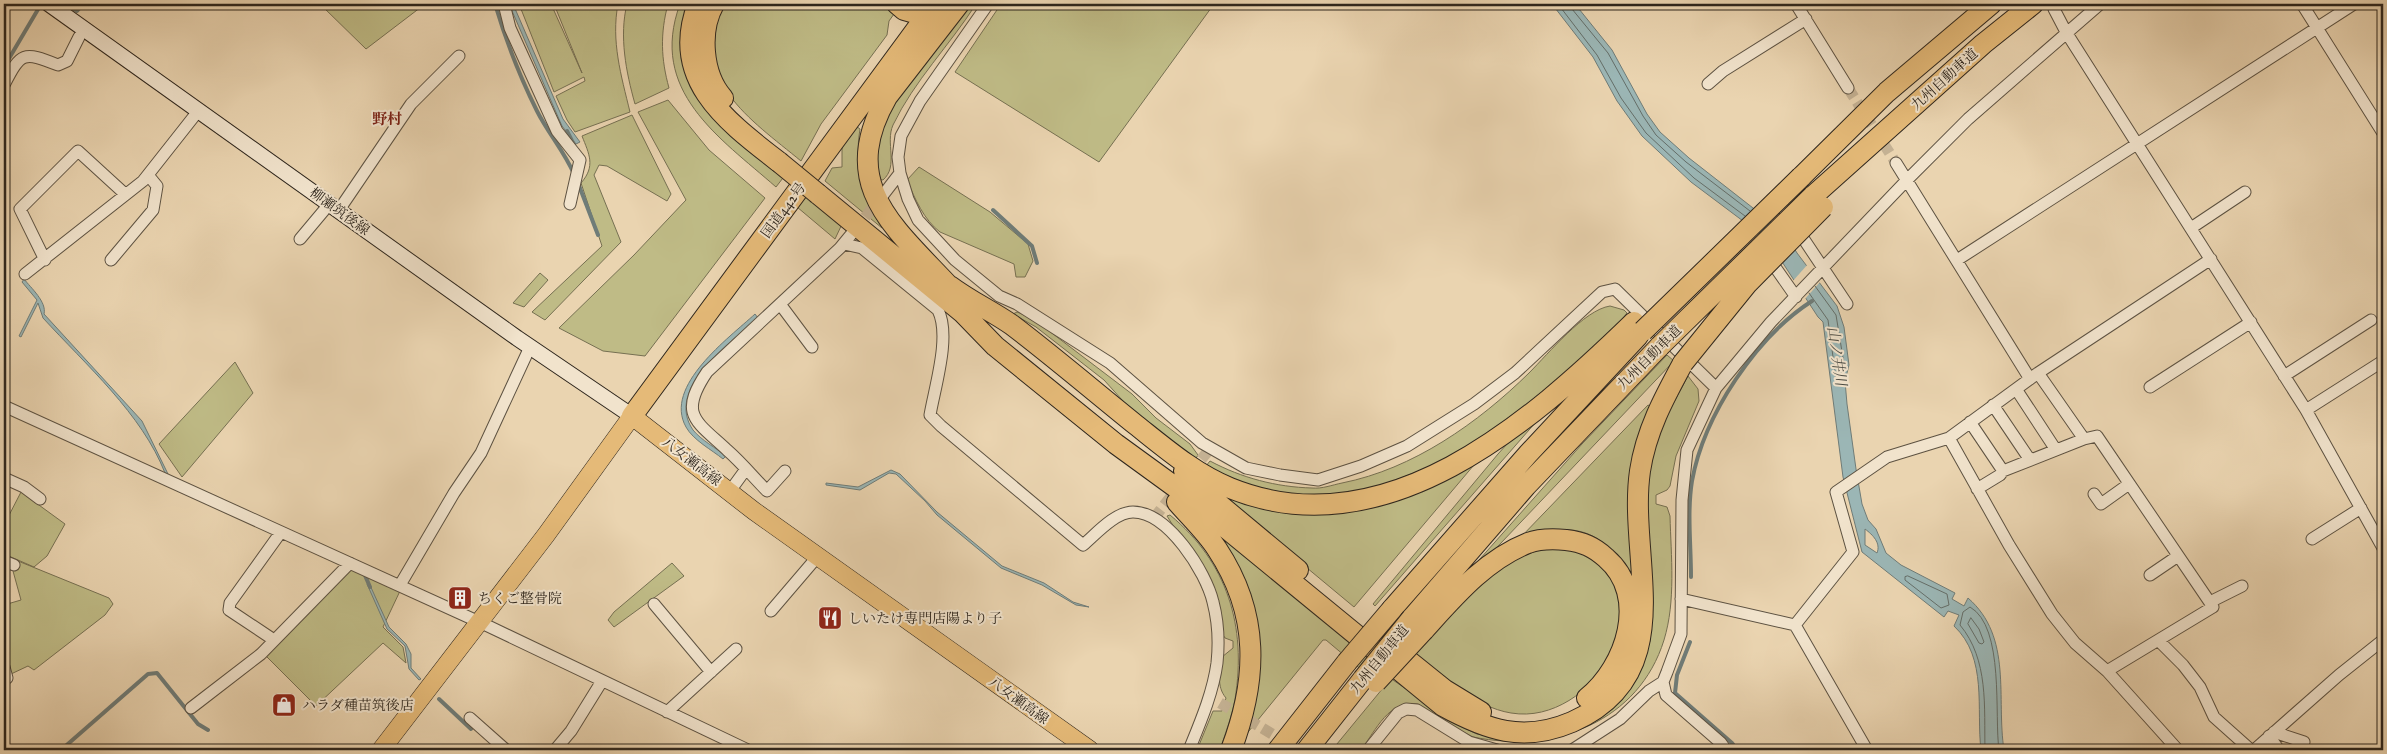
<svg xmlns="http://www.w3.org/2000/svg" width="2387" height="754" font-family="'IM FELL Great Primer','Noto Serif JP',serif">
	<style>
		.green { fill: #bfbb86; stroke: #767052 }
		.water { fill: #9bb6b5; stroke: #6f7c78; fill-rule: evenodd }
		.pier { fill: #ead4b0 }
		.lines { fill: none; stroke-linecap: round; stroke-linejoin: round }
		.shore { stroke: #646e69; stroke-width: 1 }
		.stream { stroke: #6f7c78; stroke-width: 4 }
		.street-tunnel { stroke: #c4b193; stroke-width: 11; stroke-dasharray: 11 5.5; stroke-linecap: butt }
		.street-casing { stroke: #5d5242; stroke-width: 13 }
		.secondary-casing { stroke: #2e261d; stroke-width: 17 }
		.primary-casing { stroke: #2e261d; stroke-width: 19 }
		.highway-casing { stroke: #2e261d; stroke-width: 22 }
		.street { stroke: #f1e3cc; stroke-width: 11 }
		.secondary { stroke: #f1e3cc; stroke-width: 15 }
		.primary { stroke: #e5ba78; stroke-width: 18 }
		.highway { stroke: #e5ba78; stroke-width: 20 }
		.highway-bridge-casing { stroke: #2e261d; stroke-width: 22; stroke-linecap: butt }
		.highway-bridge { stroke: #e5ba78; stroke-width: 20 }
		.labels { text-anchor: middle; stroke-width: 4; stroke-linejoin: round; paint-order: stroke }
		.street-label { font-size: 14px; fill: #2e261d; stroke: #f1e3cc }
		.poi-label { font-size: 14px; fill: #2e261d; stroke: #f1e3cc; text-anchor: start }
		.neighbourhood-label { font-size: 15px; font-weight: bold; fill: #7a1f14; stroke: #f1e3cc }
		.water-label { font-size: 15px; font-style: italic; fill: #494a43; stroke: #f1e3cc }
	</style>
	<rect width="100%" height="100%" fill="#ead4b0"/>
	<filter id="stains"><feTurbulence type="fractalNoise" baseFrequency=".004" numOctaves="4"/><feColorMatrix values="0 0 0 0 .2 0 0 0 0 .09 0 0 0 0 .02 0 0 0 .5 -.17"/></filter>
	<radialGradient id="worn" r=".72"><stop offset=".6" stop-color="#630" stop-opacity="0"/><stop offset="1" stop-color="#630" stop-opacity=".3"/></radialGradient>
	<path class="green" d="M324,4H425L366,49L322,6Z
		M519,4H551L582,73L554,4H618C611,41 621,75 630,112L575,132L567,120L556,96L585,81L584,77L554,92Z
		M627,4H668C660,34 661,59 669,88L635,104C626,72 619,36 627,4Z
		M680,4H689L684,16L681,39L684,65L786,174L776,187C719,137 648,91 680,4Z
		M722,4H886L894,14L889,21L887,35L821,124L801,161C750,119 687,79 722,4Z
		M966,4H976C950,45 914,81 893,125C885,143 899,166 883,180L878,179L873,154L890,104Z
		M1001,4H1214L1099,162L955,72Z
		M668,100L709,150L765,198L645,356L603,351L559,328L634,255L686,200L638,112Z
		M632,115L671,194L667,201L607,166L599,165L594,175L621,242L545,320L532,312L602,246L581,183C596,166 589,154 582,136Z
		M856,126L860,129C854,166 862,197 882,228L825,181L832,168L842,167V145Z
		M919,167L990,212L1028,244L1033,261L1025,277H1016L1014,264L940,232C924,220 915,199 907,180Z
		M808,195L843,222L835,239L797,207Z
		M540,273L548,280L524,307L513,303Z
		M1610,306L1624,310L1627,313L1616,327L1541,395L1457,456L1360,494L1304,497L1247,485L1206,466L1210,461C1242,478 1276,487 1312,488C1322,489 1332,485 1342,483C1413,469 1478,423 1529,373C1549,353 1584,310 1610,306Z
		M1017,312L1032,318L1132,394L1156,418L1190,444L1198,455L1195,460L1133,412L1104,380L1036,327L1013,314Z
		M1667,355L1674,361L1482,563L1479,560L1582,444Z
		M235,362L253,393L182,477L159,444Z
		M1688,376L1698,389L1699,401L1676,456L1670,486L1667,490L1656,495V504L1667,507L1670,516C1671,556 1676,601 1664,640C1639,721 1555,754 1473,737C1454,728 1436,715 1418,704C1389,699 1376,730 1361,750H1332L1383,688L1326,640H1323L1240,742L1254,684L1213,527L1393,680L1460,726L1477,734L1521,741L1627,689L1642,664L1650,641L1652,598L1645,505L1653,441Z
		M1648,405L1650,406L1637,595C1612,535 1583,517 1520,538Z
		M1550,406L1375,606L1373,604L1498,454L1517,433Z
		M1479,459L1354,607L1206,484L1331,512L1377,505L1431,487Z
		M21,492L65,524L47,556L34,567L4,554V525Z
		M1170,515C1227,562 1247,626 1235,699C1232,716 1225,734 1220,750H1197L1213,711H1222L1226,698C1216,686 1220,672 1222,657L1233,648V641L1225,638L1222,633L1179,535L1167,516Z
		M1548,546C1582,549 1609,560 1619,596C1620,601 1624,609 1624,614C1624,620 1620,627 1619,633C1617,640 1616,651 1612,658C1590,691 1553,720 1511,713C1474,707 1441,675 1411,654L1501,565Z
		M18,561L109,598L113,604L105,615L34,670L28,666L11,674L4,650V605L21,600L13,571Z
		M672,563L684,576L614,627L608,620L614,612Z
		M350,568L400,591L383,627L403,647L406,663L383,643L316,706L264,654Z"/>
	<path class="water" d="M509,4H513L563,119L580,142L576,144L562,126Z
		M1552,4H1575L1612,50L1647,114L1660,132L1689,158L1785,233L1797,253L1837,306L1844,327L1849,365L1845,381L1847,404L1856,469L1862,504L1868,520L1876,529L1886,553L1901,565L1955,593L1952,599L1964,606L1968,598C2013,637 1996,698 2004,750H1981C1976,709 1988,658 1954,626L1959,615L1948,611L1944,617L1862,552L1843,477L1823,322L1818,317L1775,251L1759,233L1691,182L1642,136L1617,101L1593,57ZM1865,529C1873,535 1881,543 1877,553L1865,545Z
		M24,279C31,288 47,302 44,314L142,421L168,474L165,473C142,414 86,365 43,318L38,303L21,337L19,336L37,300L22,282Z
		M755,314L758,318C732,342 664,388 693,430C701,440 716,448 726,456L723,459C712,450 693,440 686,427C663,386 729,338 755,314Z
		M891,470L900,474L937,512L1002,566L1044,583L1073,602L1089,607L1076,605L1042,585L1001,568L937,515L925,501L896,474L889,473L860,490L826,485V483L858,487Z
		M369,583L389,627L406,644L411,654V668L421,679L419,680L409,669L405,646L387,629L367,584Z"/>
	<path class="pier" d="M1808,264L1821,281L1804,300L1792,282Z"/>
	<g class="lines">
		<path class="shore" d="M1558,4L1597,55L1621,98L1646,133L1694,178L1745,216
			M1571,4L1572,9L1608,53L1643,116L1656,135L1686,162L1750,211
			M1809,293L1828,320L1836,379L1839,380L1844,364L1836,315L1815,286
			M1908,576L1947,594L1949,605L1941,608L1905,580V577Z
			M1971,618L1979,629L1984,642L1982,644L1979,643L1968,624Z
			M1985,750C1984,707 1989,660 1960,625L1963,612L1970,607C2005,627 1994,716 1999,750"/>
		<path class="stream" d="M67,4L77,11L83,4
			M495,4C506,41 520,77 537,111C548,133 564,151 574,174
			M4,67L40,6
			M567,131L574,145
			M578,183L598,235
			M993,210L1032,246L1037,263
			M364,573L370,587
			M1691,577C1691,545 1687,512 1692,481C1704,415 1756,337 1812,301
			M1690,642L1677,675L1675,693L1732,743L1737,750
			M439,699L471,729
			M61,750L148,674L157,673L198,724L208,730"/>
		<path class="street-tunnel" d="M1848,88L1896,163
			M855,230L881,197
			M1191,472L1208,451
			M1154,518L1176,490
			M1220,703L1299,750"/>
		<defs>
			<path id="street" d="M504,4L510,28L557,131L580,160L570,204
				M988,4L920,101L901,136L898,157L900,173L908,199L918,220L955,260L999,296L1017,304L1110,363L1202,443L1246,468L1280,475L1318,480L1361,466L1407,446L1474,404L1515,373L1602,292L1615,289L1716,388
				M1796,4L1848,88
				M2302,4L2383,133
				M2054,9L2066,32L2306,410L2383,548
				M1708,84L1723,71L1806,19
				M4,85C21,52 23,51 58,65L67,61L79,37
				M1896,163L2030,379
				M883,195L900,173
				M1783,208L1847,304
				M339,210L411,104L459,56
				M2191,228L2245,192
				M300,239L326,208
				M844,244L862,248L938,310C951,336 935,386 930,415L941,426L1083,545C1096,534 1115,512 1133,512C1168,512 1206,572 1213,602C1218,621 1219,644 1217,663C1213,693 1200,723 1189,750
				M1768,257L1796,297
				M45,260L20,209L78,151L125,194
				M111,260L153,210L157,186L148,175
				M1957,260L2354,4
				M25,274L143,181L199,110
				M780,304L812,347
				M2038,373L2084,439L2097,436L2213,607L2107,671
				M2284,376L2371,320
				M2150,387L2251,322
				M2016,389L2056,450
				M1993,405L2030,460
				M4,406L488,626L748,750
				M2306,410L2383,361
				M1970,422L2003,471L2084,439
				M1949,438L2009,545L2052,614L2075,643L2107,671L2178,750
				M785,471L767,491C754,478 742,463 727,450C696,421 678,415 707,372L840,248L854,231
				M4,478L24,487L40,499
				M1977,489L2000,475L2003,471
				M730,491L746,469
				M2094,494L2101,504L2129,484
				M2312,539L2361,508
				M4,561L14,565
				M2150,575L2178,556
				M400,585L454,493L481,453L530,347
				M1681,599L1795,625
				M2210,602L2242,586
				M654,604L711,672
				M771,611L818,556
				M274,640L229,610L230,603L281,532
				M2159,641L2183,665L2200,687L2214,717L2251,750
				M4,667L7,678
				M1663,682L1666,695L1721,743L1726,750
				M191,708L261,654L350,563
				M667,712L736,649
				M470,718L506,750
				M2274,732L2304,742
				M2269,736L2279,750
				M555,750L571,731L602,681
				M1368,750L1398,713L1406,709L1417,710L1469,742L1497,750
				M1572,750L1620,719L1649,691L1663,682L1667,672L1681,634L1682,500L1687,450L1716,388L1771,322L1906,181L1968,119L2100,4
				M1867,750L1795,625L1853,552L1836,492L1887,457L1949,438L2038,373L2211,259
				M2254,750L2339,675L2383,640"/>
			<path id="secondary" d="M49,4L517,338L632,416"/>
			<path id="primary" d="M381,750L546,535L632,416L754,511L1090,750"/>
			<path id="highway" d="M698,4C669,79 726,121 779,162
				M714,4C699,31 702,74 723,98
				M897,4L904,10L925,16
				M1801,177L1887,92L1991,4
				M818,194L963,313L995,346L1116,444L1182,492L1443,706C1487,730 1523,743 1572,722C1683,673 1627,559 1640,471C1646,431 1664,398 1683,363
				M1813,196L1983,44L2033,4
				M949,286C893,226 837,184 887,97L959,4
				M950,286C970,301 992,311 1012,325C1054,357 1095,392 1136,425C1165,448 1195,474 1230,488C1385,551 1530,423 1634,322
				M632,416L935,4
				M1184,471L1209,496L1298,570
				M1177,502C1190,517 1206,532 1217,549C1260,614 1258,679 1231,750
				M1392,609L1528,454L1638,336
				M1412,618L1526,486L1660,346
				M1424,630C1454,597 1485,560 1528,543C1539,539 1555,539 1566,540C1583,542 1594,547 1606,558C1650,596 1626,667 1587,698
				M1394,649L1445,690L1481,712
				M1278,750L1347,662
				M1307,750L1363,679"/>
		</defs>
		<use href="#street" class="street-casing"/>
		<use href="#secondary" class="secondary-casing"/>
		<use href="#primary" class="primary-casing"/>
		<use href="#highway" class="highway-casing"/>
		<use href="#street" class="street"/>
		<use href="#secondary" class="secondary"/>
		<use href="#primary" class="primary"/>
		<use href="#highway" class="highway"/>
		<defs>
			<path id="highway-bridge" d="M779,162L818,194
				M1643,331L1801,177
				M1660,346L1813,196
				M1683,363L1747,284L1823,207
				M1347,662L1392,609
				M1363,679L1412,618
				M1376,682L1424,630"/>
		</defs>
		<use href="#highway-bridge" class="highway-bridge-casing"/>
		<use href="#highway-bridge" class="highway-bridge"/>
	</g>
	<defs>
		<symbol id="building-square" viewBox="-11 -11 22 22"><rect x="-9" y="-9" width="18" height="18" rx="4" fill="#8f2418" stroke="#f1e3cc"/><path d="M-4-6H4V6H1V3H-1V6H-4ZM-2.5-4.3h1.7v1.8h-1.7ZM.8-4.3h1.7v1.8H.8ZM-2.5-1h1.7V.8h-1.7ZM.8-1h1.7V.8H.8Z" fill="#fff"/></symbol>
		<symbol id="restaurant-square" viewBox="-11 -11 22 22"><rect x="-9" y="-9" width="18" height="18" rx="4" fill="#8f2418" stroke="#f1e3cc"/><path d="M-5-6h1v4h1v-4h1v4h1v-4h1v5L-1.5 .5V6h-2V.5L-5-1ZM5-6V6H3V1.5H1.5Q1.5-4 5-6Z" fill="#fff"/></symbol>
		<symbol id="shop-square" viewBox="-11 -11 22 22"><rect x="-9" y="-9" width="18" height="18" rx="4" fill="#8f2418" stroke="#f1e3cc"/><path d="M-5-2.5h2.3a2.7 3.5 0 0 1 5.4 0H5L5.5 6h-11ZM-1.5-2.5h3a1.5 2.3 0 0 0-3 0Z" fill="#fff"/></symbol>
	</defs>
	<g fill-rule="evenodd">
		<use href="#building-square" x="446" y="584" width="28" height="28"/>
		<use href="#restaurant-square" x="816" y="604" width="28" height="28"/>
		<use href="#shop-square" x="270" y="691" width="28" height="28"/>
	</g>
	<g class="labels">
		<g class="street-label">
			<text transform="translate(1944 79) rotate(-42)" y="5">九州自動車道</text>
			<text transform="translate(783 210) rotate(-54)" y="5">国道442号</text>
			<text transform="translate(340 211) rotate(36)" y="5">柳瀬筑後線</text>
			<text transform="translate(1649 357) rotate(-45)" y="5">九州自動車道</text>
			<text transform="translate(692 461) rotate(38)" y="5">八女瀬高線</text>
			<text transform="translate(1379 659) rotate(-51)" y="5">九州自動車道</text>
			<text transform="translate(1019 700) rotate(36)" y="5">八女瀬高線</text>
		</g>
		<g class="poi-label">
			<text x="478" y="603">ちくご整骨院</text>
			<text x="848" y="623">しいたけ専門店陽より子</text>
			<text x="302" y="710">ハラダ種苗筑後店</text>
		</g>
		<g class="neighbourhood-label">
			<text x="387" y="124">野村</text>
		</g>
		<g class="water-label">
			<text transform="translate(1837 356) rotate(82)" y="5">山ノ井川</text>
		</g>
	</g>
	<rect width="2387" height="754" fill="none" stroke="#ead4b0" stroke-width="20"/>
	<rect x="5" y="5" width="2377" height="744" fill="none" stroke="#2e261d" stroke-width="2.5"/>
	<rect x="10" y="10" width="2367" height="734" fill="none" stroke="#2e261d"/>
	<rect width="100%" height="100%" filter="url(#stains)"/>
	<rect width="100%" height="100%" fill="url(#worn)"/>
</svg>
